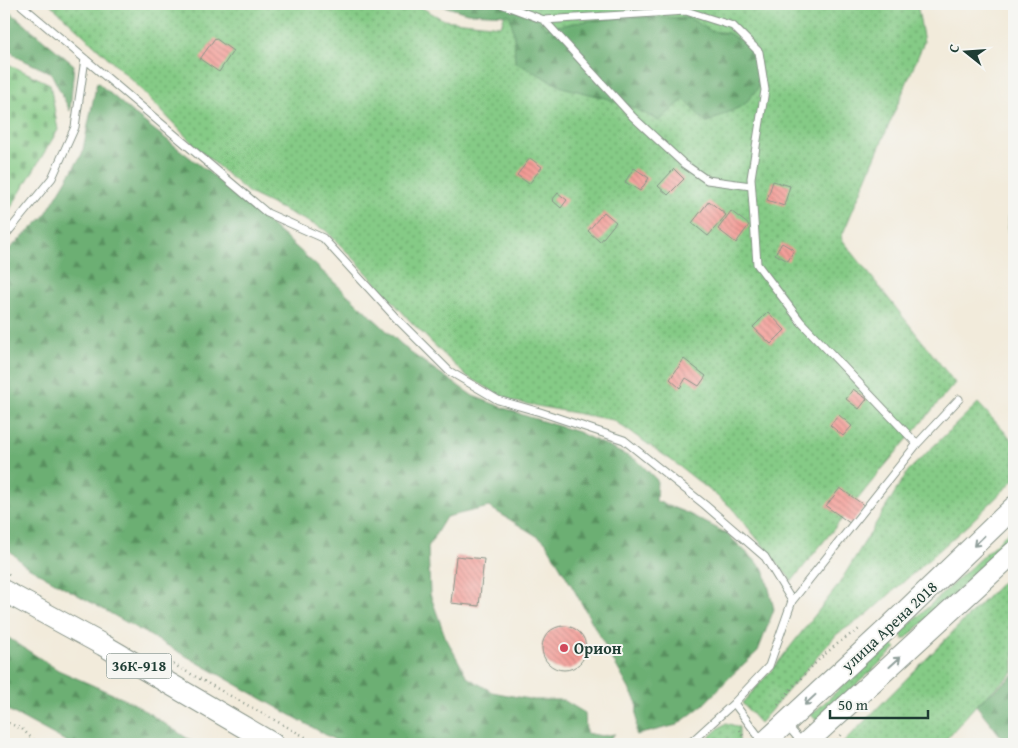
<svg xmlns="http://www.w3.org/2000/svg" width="1018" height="748" font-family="'Gentium Book Plus',serif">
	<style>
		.grass { fill: url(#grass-dots); stroke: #52845d }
		.forest { fill: url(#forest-firs); stroke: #467654 }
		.cemetery { fill: url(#cemetery-stones); stroke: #52845d }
		.building { fill: url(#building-back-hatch) }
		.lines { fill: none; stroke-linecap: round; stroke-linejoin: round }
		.lane-casing { stroke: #889488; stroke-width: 9 }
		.primary-casing { stroke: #889488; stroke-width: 23 }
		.path { stroke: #889488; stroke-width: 2.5; stroke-dasharray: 1 4; stroke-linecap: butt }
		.lane { stroke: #fff; stroke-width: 7 }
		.primary { stroke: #fff; stroke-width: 21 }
		.oneway { stroke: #8f9e9a }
		.poi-dot { fill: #d1495b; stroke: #f6f6f2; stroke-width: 2 }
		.labels { text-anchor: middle; stroke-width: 4; stroke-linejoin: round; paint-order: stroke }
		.shield { fill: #f6f6f2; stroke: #60746d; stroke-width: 1 }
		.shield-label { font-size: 15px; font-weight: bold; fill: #1f3d34 }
		.street-label { font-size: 16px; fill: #1f3d34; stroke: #f6f6f2 }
		.poi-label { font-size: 16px; font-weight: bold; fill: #1f3d34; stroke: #f6f6f2; text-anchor: start }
	</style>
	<defs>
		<pattern id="grass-dots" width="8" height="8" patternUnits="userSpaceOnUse" patternTransform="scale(1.25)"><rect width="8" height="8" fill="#85cb86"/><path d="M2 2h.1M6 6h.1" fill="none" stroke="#6ca66e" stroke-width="1.8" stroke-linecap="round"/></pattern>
		<pattern id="forest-firs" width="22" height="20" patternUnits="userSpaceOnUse" patternTransform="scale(1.25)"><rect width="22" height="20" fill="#6caf73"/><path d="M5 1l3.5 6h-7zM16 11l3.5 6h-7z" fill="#58905f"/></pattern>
		<pattern id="cemetery-stones" width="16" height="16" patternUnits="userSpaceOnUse" patternTransform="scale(1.25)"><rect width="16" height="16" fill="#85cb86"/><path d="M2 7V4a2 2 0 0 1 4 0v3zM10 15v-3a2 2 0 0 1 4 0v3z" fill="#6ca66e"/></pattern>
		<pattern id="building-back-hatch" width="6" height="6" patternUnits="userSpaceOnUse" patternTransform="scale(1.25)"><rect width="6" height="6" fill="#f49c96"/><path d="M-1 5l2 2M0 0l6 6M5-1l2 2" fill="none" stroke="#c5807b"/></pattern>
	</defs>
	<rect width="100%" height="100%" fill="#f6f6f2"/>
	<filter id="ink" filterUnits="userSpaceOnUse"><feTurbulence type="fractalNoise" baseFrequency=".02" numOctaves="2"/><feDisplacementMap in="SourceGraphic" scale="10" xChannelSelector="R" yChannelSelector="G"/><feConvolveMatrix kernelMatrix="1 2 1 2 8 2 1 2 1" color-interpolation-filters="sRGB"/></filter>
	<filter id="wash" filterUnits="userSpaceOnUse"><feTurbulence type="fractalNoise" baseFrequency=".0096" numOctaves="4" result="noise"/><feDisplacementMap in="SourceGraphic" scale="20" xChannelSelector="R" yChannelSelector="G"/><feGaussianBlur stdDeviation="1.12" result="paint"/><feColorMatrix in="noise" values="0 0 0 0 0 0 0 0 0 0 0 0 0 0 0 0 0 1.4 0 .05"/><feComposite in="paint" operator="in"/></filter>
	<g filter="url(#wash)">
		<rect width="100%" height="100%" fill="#f2ebdb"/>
		<path class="grass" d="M50,4H415L444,20L501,26L508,4H917L924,42L841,238L955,383L882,469L792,581L731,507L674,462L613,420L510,401L465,375L413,324L357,262L325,230L249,193L197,148L133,81Z
			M1013,173L1014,174V283L1008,229Z
			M978,403L1014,442V480L970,523L865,616L837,634L760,723L742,703L776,665L837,587L908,471Z
			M1014,527V540L904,640L900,633Z
			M1014,570V672L976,705L942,744H842Z
			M890,642L896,648L817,721L811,715Z
			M726,723L739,727V744H701L719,728Z"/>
		<path class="forest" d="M437,4H523L546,28L593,20L634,17L689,18L711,31L728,33L751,48L760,64L758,88L744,105L706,123L684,99L659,121L634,108L605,98L562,87L515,62L514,34L510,15L467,13Z
			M4,7L74,65L70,111L51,73L19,58L4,47Z
			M97,82L134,114L224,184L296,247L411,353L473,396L523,415L578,432L638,461L657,480L656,501L687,513L726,533L764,569L774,609L758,651L732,675L703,705L677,725L636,735L637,703L573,588L545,541L489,507L446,517L428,547L430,594L445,636L467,677L492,692L534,700H563L585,713L586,733L602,736L615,734L605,744H342L23,564L4,545V254L44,217L82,154Z
			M4,635L58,670L133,703L196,744H71L4,708Z
			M1014,675V744H1007L976,705Z"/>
		<path class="cemetery" d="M4,62L50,84L58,130L10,209L4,214Z"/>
		<g id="blocks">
			<path class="building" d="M215,38L233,51L219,72L200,59Z
				M530,158L542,167L529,184L517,175Z
				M634,168L649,178L640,191L625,182Z
				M674,169L684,179L668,195L658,186Z
				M773,181L790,186L784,206L767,200Z
				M558,193L567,200L561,208L552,200Z
				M709,201L726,215L708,236L692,223Z
				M731,211L749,225L736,243L718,229Z
				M604,212L616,222L600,242L588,231Z
				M782,243L794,250L788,261L775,254Z
				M768,312L785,330L771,344L753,327Z
				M684,359L706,376L699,386L686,378L680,388L670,379Z
				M853,389L867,399L859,409L846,399Z
				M839,415L852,426L843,436L830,425Z
				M840,488L865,506L851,524L826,506Z
				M456,556L484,559L479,606L451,603Z
				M542 648a22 22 0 1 1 44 0a22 22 0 1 1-44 0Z"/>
		</g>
	</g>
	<g filter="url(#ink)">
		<use href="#blocks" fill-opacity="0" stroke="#889488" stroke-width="1"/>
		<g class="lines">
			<defs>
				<path id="lane" d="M20,4L267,213L323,238L396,318L449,371L498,400L540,412L624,440L705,505L765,557L792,601L917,444L801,322L757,264L751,178L765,90L759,52L733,26L686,11L544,20L501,4
					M544,20L633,117L684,164L707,180L751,186
					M4,237L52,178L75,127L85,59
					M917,444L959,399
					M734,703L762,741
					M787,725L803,744
					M689,744L734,703L769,666L792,601"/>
				<path id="primary" d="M4,591L103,645L273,744
					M763,744L887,629L1014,507
					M805,744L1014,552"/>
			</defs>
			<use href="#lane" class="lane-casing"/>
			<use href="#primary" class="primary-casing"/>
			<path class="path" d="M4,571L10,575
				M160,657L318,744
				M778,705C802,675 828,647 861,628
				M4,721L22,729L38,744
				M740,730L743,736L740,744
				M835,744L842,734"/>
			<use href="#lane" class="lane"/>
			<use href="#primary" class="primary"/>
		</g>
		<defs><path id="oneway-shaft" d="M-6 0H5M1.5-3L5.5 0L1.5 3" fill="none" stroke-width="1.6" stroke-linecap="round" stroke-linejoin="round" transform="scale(1.25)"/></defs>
		<g class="oneway">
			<use href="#oneway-shaft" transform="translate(979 541) rotate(136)"/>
			<use href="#oneway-shaft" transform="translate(895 662) rotate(-42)"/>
			<use href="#oneway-shaft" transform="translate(810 700) rotate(137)"/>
		</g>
	</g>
	<circle class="poi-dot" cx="564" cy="648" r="5"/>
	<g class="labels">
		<rect class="shield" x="106.5" y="653.5" width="65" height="25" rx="4"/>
		<g class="shield-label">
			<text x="139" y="671">36К-918</text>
		</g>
		<g class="street-label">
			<text transform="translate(889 626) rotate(-43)" y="6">улица Арена 2018</text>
		</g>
		<g class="poi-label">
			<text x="574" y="654">Орион</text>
		</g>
	</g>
	<rect width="1018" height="748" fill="none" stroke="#f6f6f2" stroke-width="20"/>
	<g transform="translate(966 52) rotate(287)" stroke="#f6f6f2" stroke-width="4" paint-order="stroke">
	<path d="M0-4L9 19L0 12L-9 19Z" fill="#1f3d34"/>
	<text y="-8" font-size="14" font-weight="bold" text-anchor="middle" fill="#1f3d34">С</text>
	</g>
	<path d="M830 710v8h98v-8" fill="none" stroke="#1f3d34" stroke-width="2.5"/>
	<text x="838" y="710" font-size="15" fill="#1f3d34" stroke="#f6f6f2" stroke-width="4" paint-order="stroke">50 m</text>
</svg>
